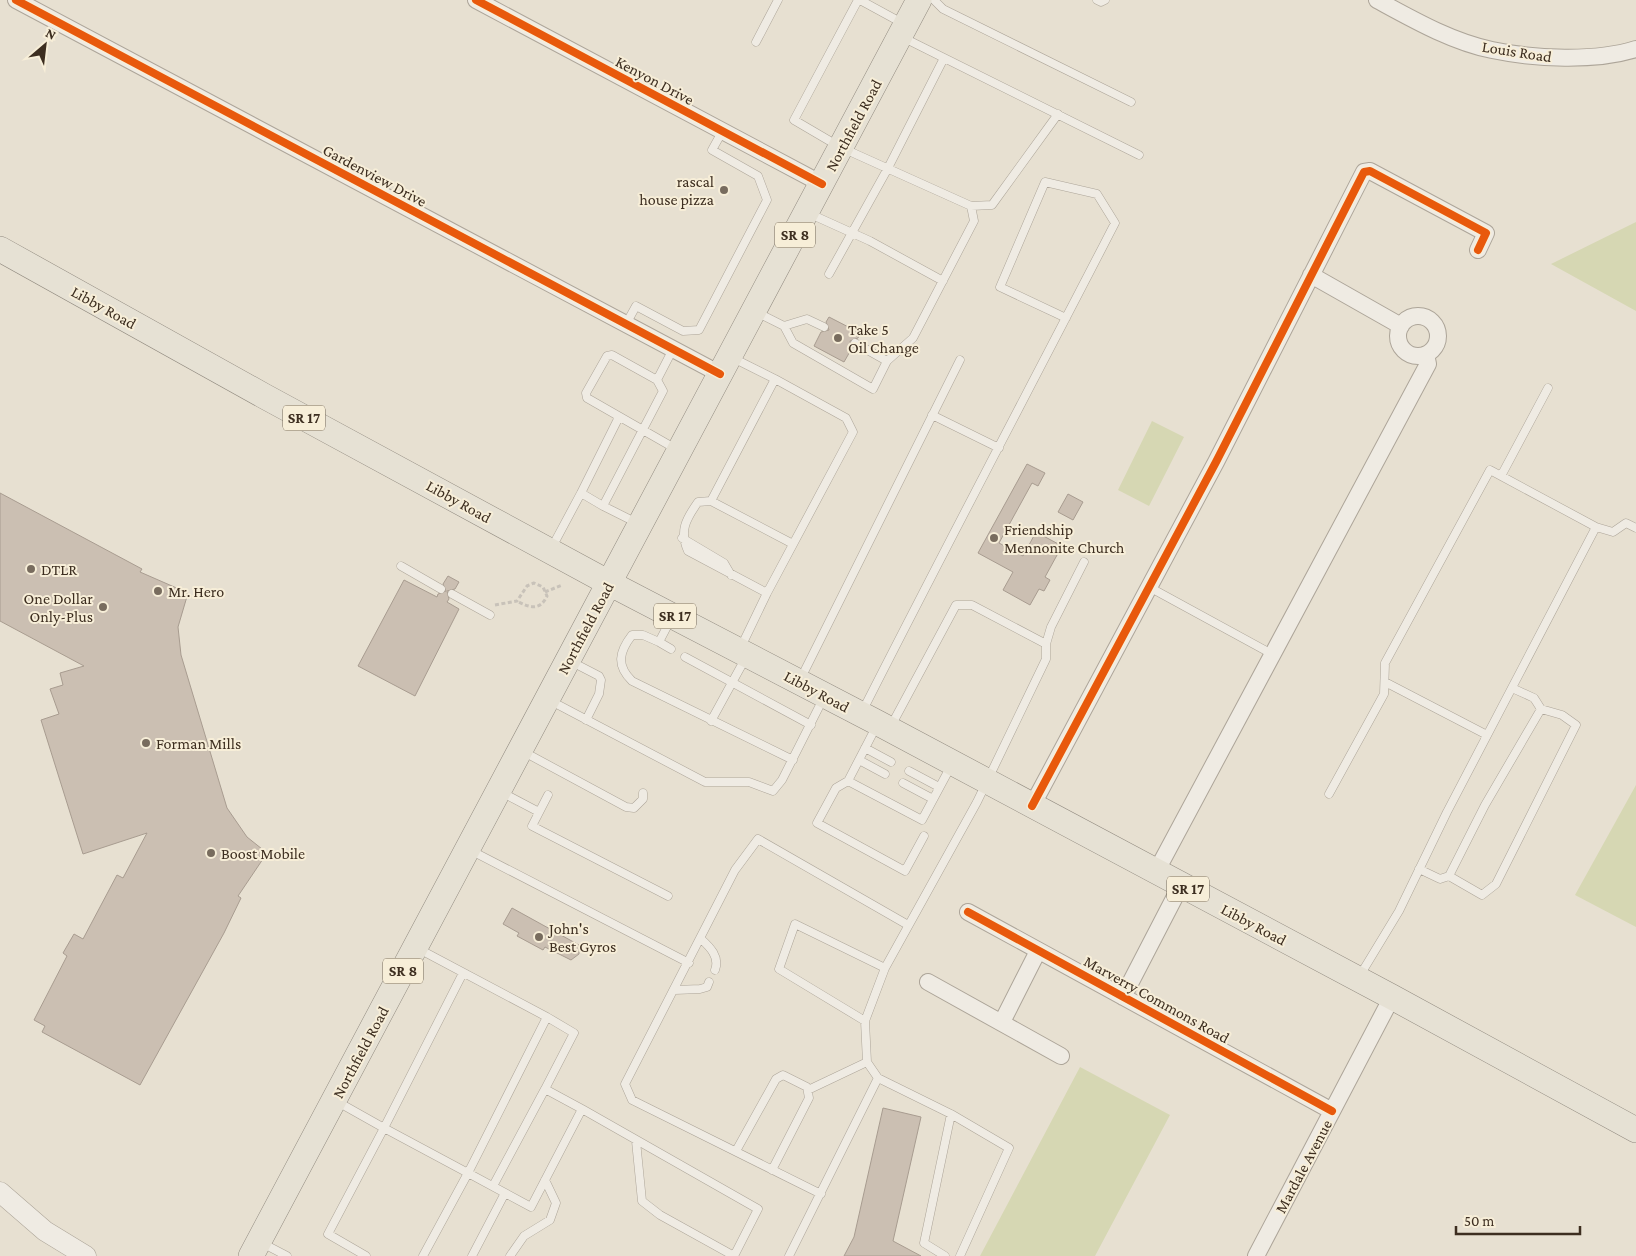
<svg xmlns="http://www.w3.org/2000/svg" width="1636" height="1256" font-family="'Crimson Pro',serif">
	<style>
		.green { fill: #d6d7b3 }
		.building { fill: #cbbfb2; stroke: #a89c90 }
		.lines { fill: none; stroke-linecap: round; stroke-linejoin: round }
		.service-casing { stroke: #ada599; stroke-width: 9 }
		.minor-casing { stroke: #ada599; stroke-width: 18 }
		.tertiary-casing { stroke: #ada599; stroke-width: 21 }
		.primary-casing { stroke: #928b80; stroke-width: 26 }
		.path { stroke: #c8c2b9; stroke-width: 3; stroke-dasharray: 4 2.5; stroke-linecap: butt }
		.service { stroke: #efebe3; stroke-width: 8 }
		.minor { stroke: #efebe3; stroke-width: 16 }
		.tertiary { stroke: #efebe3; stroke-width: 20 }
		.primary { stroke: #e6e1d4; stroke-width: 25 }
		.cycleway-casing { stroke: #f7eed8; stroke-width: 11 }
		.cycleway { stroke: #e8590c; stroke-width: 8 }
		.poi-dot { fill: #786c5e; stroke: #f7eed8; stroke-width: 2 }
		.labels { text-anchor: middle; stroke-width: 4; stroke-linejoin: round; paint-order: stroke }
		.shield { fill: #f7eed8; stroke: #756857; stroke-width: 1 }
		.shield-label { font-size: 15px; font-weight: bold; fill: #3d2e20 }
		.street-label { font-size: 16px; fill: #3d2e20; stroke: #f7eed8 }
		.poi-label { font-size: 16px; fill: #3d2e20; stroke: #f7eed8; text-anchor: start }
	</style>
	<rect width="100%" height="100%" fill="#e7e0d1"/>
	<path class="green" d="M1636,222V311L1551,264Z
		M1152,421L1184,437L1149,506L1118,490Z
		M1636,785V927L1575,895Z
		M1080,1067L1170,1115L1095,1256H980Z"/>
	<path class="building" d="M829,317L860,333L858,338L850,341L852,348L844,362L814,346L821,332L829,330L826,322Z
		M1027,464L1045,473L1038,486L1032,483L999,543L1023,556L1036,532L1062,546L1045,577L1050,580L1044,591L1039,589L1030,605L1003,590L1013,572L978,553Z
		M0,493L142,569L140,572L188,593L178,627L181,655L227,808L247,837L267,853L238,896L241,898L224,933L140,1085L42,1032L45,1026L34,1020L67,956L63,953L74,934L83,939L117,875L123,878L147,833L83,854L41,720L59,714L50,689L63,685L60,673L84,666L0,621Z
		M1068,494L1083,502L1073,520L1058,512Z
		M448,576L459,582L455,589L447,591L449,599L447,602L459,609L415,696L358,666L404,580L437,597L438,594L446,591L443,584Z
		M512,908L579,945V954L571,960L545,947L543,950L517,936L519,933L503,924Z
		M883,1108L921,1117L893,1241L921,1256H844L854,1237Z"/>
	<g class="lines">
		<defs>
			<path id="service" d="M858,0L794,120L840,147L971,206L992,205L1058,114
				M860,0L904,24
				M934,0L943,9L1131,102
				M1097,0L1101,2L1105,0
				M902,37L1139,155
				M756,42L778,0
				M808,213L870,241L943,281
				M829,274L888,168L944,58
				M756,312L784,326
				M626,324L636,306L683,331L699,330L767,200L758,176L712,150L722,132
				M824,327L807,319L784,326L793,343L873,389L887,361L855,343
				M887,361L913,338L974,221L971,206
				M657,380L612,355L607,356L586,393L587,398L676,449
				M932,415L999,448
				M619,417L581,493L603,506L663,391L657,380L673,349
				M1501,476L1548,388
				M711,501L775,379L733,358
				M603,506L637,523
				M682,538L724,563L731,575
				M551,549L581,493
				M401,566L441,589
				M1149,587L1272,654
				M767,593L688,551C679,531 686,519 698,502L711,501L793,544
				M452,594L490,615
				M671,619L659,642L671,649
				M659,642L643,635H632C619,652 616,665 632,681L793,760
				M1046,644L1051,627L1084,562
				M740,649L767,593L853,432L846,418L775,379
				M685,657L811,725
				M570,661L599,676L601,680L599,694L586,720
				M800,680L960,360
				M1385,682L1487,735
				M549,700L705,782H749L773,791L782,780L823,699
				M862,712C945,548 1031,386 1115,223L1097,194L1045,182L1000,287L1066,318
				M711,721L745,659
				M876,727L848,781L922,820L951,766
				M865,748L891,762
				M524,752L626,807L634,808L643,799V793
				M859,760L885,774
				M909,771L939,787
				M848,781L836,788L817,823L905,871L924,836
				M903,783L933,799
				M501,792L539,812
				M1329,794L1384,694L1385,663L1490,470L1596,527
				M548,795L532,826L668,896
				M470,850L689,963
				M1419,869L1440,879L1449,876L1485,805L1541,709L1534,698L1512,688
				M1449,876L1482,895L1496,884L1576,725L1562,715L1541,709
				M701,939C710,947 720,957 715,970
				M417,948L547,1017L468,1173L384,1128L463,973
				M1359,977L1399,911L1447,812L1596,527L1613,532L1626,523L1636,528
				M675,990L700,989L707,987L709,982
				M547,1017L574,1033L545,1089L582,1109
				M865,1021L779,969L795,924L885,968
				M878,1078L867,1062L865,1021L885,968L977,802L1046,659V644L972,605H956L891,726
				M808,1090L867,1062
				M336,1101L384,1128L328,1234L366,1256
				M951,1114L1009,1148L960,1256
				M636,1141L642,1201L660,1215L734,1256
				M736,1151L776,1079L783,1075L807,1087L809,1098L772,1170
				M493,1186L545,1089
				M821,1194L632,1100L625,1084L735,870L758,839L908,925
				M262,1243L287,1256
				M423,1256L468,1173L531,1207L582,1109L758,1209L734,1256
				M472,1256L505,1193
				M510,1256L524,1236L550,1220L556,1203L545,1180
				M789,1256L878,1078L951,1114L924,1243L945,1256"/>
			<path id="minor" d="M16,0L720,374
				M476,0L822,184
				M1377,0C1412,19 1452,42 1492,50C1535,59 1595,62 1636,49
				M1311,275L1401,326
				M1398 336a20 20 0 1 1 40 0a20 20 0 1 1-40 0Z
				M1032,806L1216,462L1364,172L1370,171L1486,233L1478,250
				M1156,872L1428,364L1426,354
				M968,912L1332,1111
				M928,982L1061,1056
				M1123,997L1181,885
				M1002,1022L1038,951
				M1256,1256L1392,997"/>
			<path id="tertiary" d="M0,1192L45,1231L86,1256"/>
			<path id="primary" d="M0,249L264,396L609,583L878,723L1392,997L1636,1130
				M251,1256L919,0"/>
		</defs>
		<use href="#service" class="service-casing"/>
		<use href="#minor" class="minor-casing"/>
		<use href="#tertiary" class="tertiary-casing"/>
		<use href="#primary" class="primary-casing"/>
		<path class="path" d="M545,592L562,585
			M495,605L517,601L527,586L534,583L543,587L547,596C540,611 530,608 517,601"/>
		<use href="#service" class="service"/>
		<use href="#minor" class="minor"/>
		<use href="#tertiary" class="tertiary"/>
		<use href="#primary" class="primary"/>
		<defs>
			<path id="cycleway" d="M16,0L720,374
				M476,0L822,184
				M1032,806L1216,462L1364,172L1370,171L1486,233L1478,250
				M968,912L1332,1111"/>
		</defs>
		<use href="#cycleway" class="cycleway-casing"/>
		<use href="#cycleway" class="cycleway"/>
	</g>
	<g class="poi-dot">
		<circle cx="724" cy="190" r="5"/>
		<circle cx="838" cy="338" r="5"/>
		<circle cx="994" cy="538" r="5"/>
		<circle cx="31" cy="569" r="5"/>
		<circle cx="158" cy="591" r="5"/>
		<circle cx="103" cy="607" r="5"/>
		<circle cx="146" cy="743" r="5"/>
		<circle cx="211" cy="853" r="5"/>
		<circle cx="539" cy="937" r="5"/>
	</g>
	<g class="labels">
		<g class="shield">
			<rect x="775" y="222.5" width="40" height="25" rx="4"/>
			<rect x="283" y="405.5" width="42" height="25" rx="4"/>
			<rect x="654" y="603.5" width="42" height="25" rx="4"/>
			<rect x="1167" y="876.5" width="42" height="25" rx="4"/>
			<rect x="383" y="958.5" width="40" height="25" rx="4"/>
		</g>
		<g class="shield-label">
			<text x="795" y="240">SR 8</text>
			<text x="304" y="423">SR 17</text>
			<text x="675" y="621">SR 17</text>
			<text x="1188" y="894">SR 17</text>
			<text x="403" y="976">SR 8</text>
		</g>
		<g class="street-label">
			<text transform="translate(1517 51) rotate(9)" y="6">Louis Road</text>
			<text transform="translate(655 80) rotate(28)" y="6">Kenyon Drive</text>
			<text transform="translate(853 125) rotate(-62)" y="6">Northfield Road</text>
			<text transform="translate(375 175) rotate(28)" y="6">Gardenview Drive</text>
			<text transform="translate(104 307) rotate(29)" y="6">Libby Road</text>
			<text transform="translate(459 501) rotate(29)" y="6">Libby Road</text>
			<text transform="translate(585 628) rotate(-62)" y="6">Northfield Road</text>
			<text transform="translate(817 691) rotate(28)" y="6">Libby Road</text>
			<text transform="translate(1254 924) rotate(28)" y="6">Libby Road</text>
			<text transform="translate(1157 999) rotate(29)" y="6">Marverry Commons Road</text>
			<text transform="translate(360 1052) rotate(-62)" y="6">Northfield Road</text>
			<text transform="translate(1303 1166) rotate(-62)" y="6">Mardale Avenue</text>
		</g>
		<g class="poi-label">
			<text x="714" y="187" text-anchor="end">rascal<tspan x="714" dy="18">house pizza</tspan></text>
			<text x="848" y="335">Take 5<tspan x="848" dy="18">Oil Change</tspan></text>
			<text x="1004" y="535">Friendship<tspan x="1004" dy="18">Mennonite Church</tspan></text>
			<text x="41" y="575">DTLR</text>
			<text x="168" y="597">Mr. Hero</text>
			<text x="93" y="604" text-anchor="end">One Dollar<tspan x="93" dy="18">Only-Plus</tspan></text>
			<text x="156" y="749">Forman Mills</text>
			<text x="221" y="859">Boost Mobile</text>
			<text x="549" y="934">John's<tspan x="549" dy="18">Best Gyros</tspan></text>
		</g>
	</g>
	<g transform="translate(45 45) rotate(28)" stroke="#f7eed8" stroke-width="4" paint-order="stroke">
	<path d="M0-4L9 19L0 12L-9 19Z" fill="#3d2e20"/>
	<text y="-8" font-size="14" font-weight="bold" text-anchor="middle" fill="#3d2e20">N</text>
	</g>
	<path d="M1456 1226v8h124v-8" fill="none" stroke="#3d2e20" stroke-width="2.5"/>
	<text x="1464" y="1226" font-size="15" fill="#3d2e20" stroke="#f7eed8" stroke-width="4" paint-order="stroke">50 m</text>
</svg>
